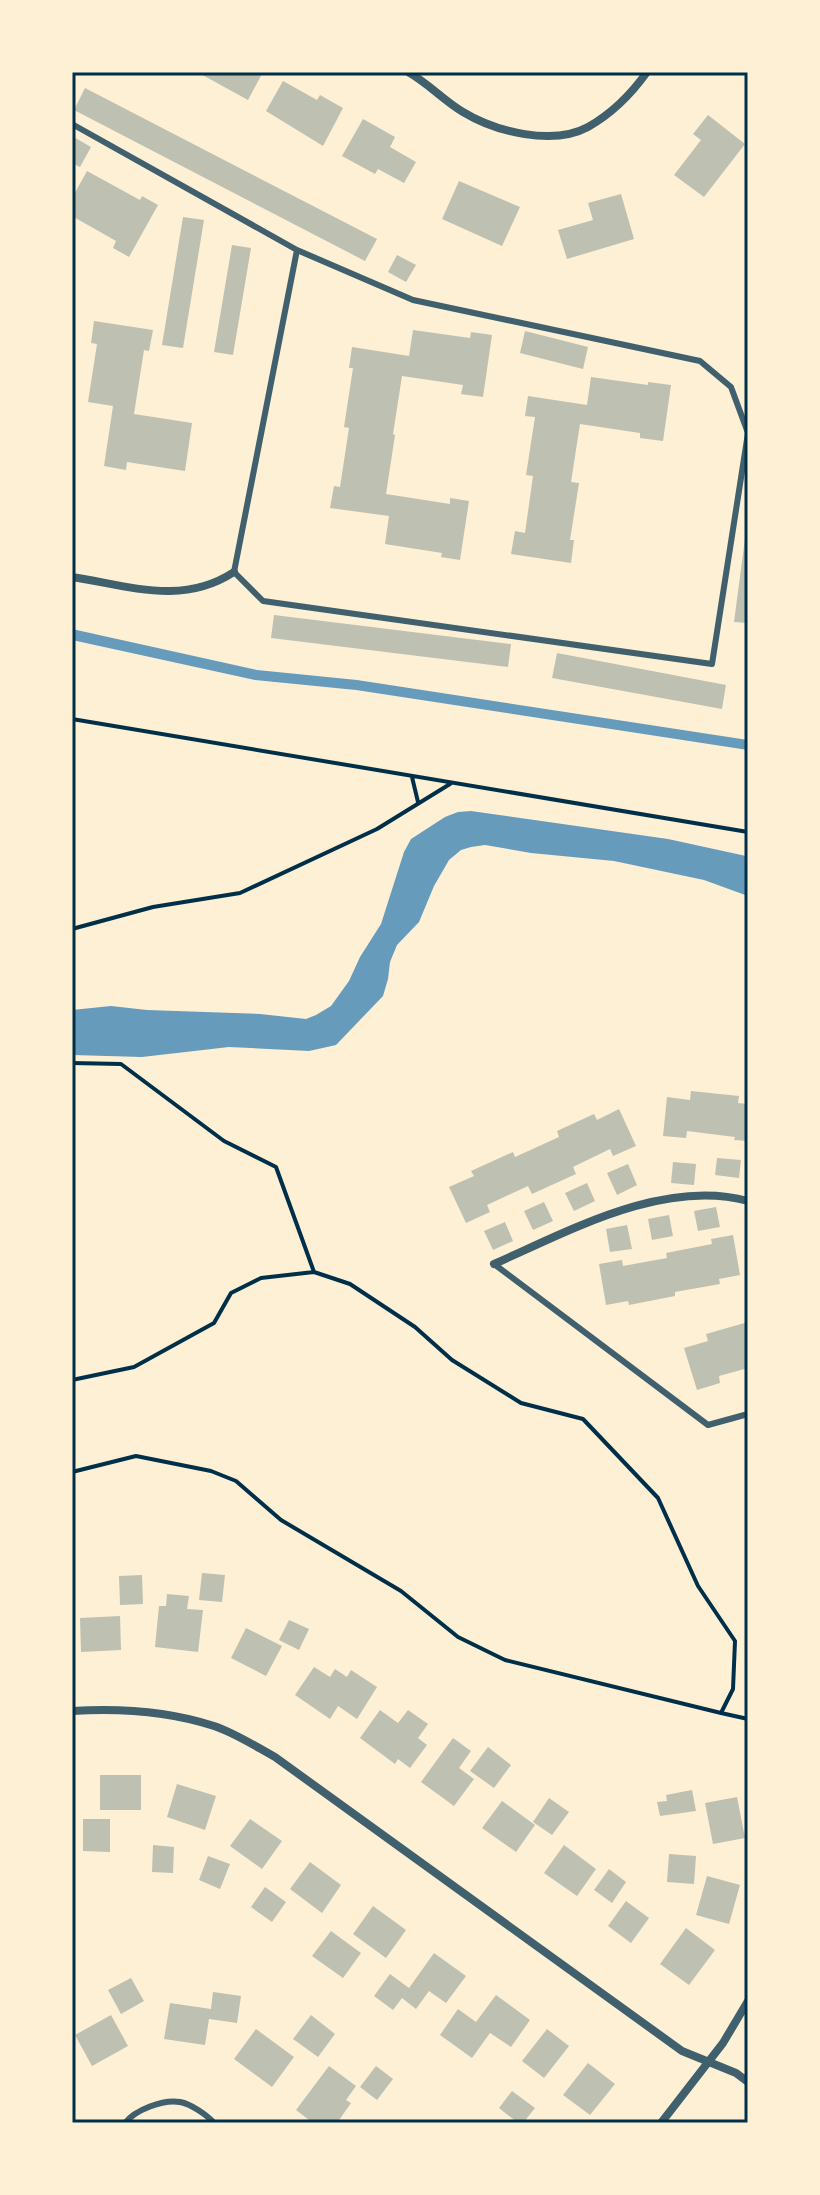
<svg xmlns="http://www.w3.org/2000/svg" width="820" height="2195" font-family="Quicksand,sans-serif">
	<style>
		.water { fill: #669bbc }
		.building { fill: #bec0b2 }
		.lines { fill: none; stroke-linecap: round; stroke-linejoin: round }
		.path { stroke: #003049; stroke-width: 4 }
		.service { stroke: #3f606c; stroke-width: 6 }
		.minor { stroke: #3f606c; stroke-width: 8 }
		.neatline { fill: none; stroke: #003049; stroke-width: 3 }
	</style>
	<rect width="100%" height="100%" fill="#fdf0d5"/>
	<path class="water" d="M72,629L257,670L357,680L748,740V750L356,690L255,680L72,640Z
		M471,811L668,839L746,856L748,857V896L704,880L614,861L531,853L485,845L471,847L461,850L449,860L434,886L419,922L397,945L390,962L388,979L383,996L336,1045L309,1051L229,1047L142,1057L72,1055V1010L111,1006L147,1010L260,1014L306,1019L316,1015L331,1006L349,981L360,957L381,924L404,852L411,839L445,817L458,812Z"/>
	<path class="building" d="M197,72H263L248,100Z
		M283,81L317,100L320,95L343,108L323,146L266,111Z
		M85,88L377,239L365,261L74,110Z
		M708,115L745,144L704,197L674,175L701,140L693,134Z
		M363,119L395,137L390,147L416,162L404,183L378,169L375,174L342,156Z
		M72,136L91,147L80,167L72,163Z
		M87,171L140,200L142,196L158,205L129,257L113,248L116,241L72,216V198Z
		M459,181L520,207L502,246L442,219Z
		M621,194L634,239L567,259L558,230L593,220L588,203Z
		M183,217L204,220L183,348L162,345Z
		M232,245L251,248L233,355L214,352Z
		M397,255L416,265L406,282L388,272Z
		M94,321L153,330L149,351L144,350L134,414L192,423L185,471L127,462L126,470L104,466L113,406L88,402L97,344L91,343Z
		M413,330L470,338L471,332L492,335L483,397L461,394L463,385L402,376L393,434L395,435L386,494L450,504V498L469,501L460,560L441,557L442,553L385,544L389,516L330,508L334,486L340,487L349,428L344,427L353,368H349L352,347L409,356Z
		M525,331L588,347L583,369L520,353Z
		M591,377L648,385V382L671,385L663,441L640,438V433L580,424L571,482L579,483L570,540H574L571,563L511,554L515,531L525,533L533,476L526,475L535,417L525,416L528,396L587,405Z
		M746,531H748V623L734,622Z
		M274,615L511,644L508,667L271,638Z
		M557,653L726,685L722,709L552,678Z
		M691,1091L739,1096L738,1103L748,1104V1141L734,1140L735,1137L687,1131L686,1138L663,1136L667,1097L690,1100Z
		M619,1109L636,1146L613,1156L610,1149L573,1167L576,1174L532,1194L528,1186L487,1205L490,1212L466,1223L449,1187L474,1176L471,1171L513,1152L515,1157L559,1137L557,1131L594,1114L597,1120Z
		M717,1158L741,1160L739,1178L715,1175Z
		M673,1162L696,1164L694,1185L671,1183Z
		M628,1164L637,1185L617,1195L607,1173Z
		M587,1183L595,1201L574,1211L565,1193Z
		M544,1202L553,1221L533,1230L524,1211Z
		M716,1207L720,1227L698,1231L694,1211Z
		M669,1215L673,1236L652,1240L648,1219Z
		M505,1222L513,1241L493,1250L484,1231Z
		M627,1225L632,1249L610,1252L606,1229Z
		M733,1235L740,1275L719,1279L720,1284L675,1292V1296L629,1305L628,1301L606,1305L599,1264L622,1260L623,1266L667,1258L666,1253L712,1244L711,1239Z
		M748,1322V1368L719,1376L720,1383L697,1390L684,1348L708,1341L706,1334Z
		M202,1573L225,1575L222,1602L199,1600Z
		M142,1575L143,1604L120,1605L119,1576Z
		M167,1594L189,1596L187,1609L203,1610L198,1652L155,1647L159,1606H166Z
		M120,1616L121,1650L81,1652L80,1618Z
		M289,1620L309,1629L299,1650L279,1640Z
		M246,1628L282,1646L266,1676L231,1658Z
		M314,1667L330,1677L335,1669L347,1677L351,1670L377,1687L357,1719L338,1706L330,1719L295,1695Z
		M380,1710L398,1723L408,1710L428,1724L418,1738L427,1745L410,1768L398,1759L395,1764L360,1738Z
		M453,1738L471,1751L459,1768L474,1779L454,1806L421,1782Z
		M488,1747L511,1765L494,1788L470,1771Z
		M100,1775H141V1810H100Z
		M177,1784L216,1796L205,1830L167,1817Z
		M692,1790L696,1811L660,1816L657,1802L667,1801L666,1795Z
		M737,1797L745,1838L713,1844L705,1803Z
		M549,1798L569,1812L552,1835L533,1822Z
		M502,1801L535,1825L516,1852L482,1828Z
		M83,1819H110V1852L83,1851Z
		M250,1819L282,1841L262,1869L230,1846Z
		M153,1845L174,1847L173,1873L152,1872Z
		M564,1845L596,1869L577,1896L544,1873Z
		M669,1854L696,1856L694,1884L667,1882Z
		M208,1856L230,1864L220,1889L199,1880Z
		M310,1862L341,1885L322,1913L290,1889Z
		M609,1869L626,1882L612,1903L594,1890Z
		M707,1876L740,1885L729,1924L696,1915Z
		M265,1887L286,1902L272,1922L251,1907Z
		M626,1901L649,1918L631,1943L608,1926Z
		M373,1906L406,1930L386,1958L353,1934Z
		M686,1928L715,1950L689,1985L660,1964Z
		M331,1931L361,1953L343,1978L312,1956Z
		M434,1953L466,1976L446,2003L429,1991L416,2009L402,1998L393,2010L374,1996L390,1974L409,1988Z
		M131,1978L144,2001L121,2014L108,1990Z
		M213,1992L241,1996L237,2023L209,2019L205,2045L164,2039L170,2003L211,2009Z
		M496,1995L530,2020L511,2047L490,2033L472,2058L440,2035L458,2009L476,2022Z
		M111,2015L128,2046L92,2066L75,2035Z
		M311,2015L335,2034L318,2057L293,2039Z
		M256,2029L294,2057L272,2087L234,2059Z
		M547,2029L569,2046L544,2078L522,2061Z
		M588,2063L615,2084L590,2115L563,2095Z
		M329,2066L356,2086L346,2100L351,2103L337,2123H313L296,2110Z
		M376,2066L393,2079L377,2100L360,2087Z
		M512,2091L535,2108L523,2123H518L499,2108Z"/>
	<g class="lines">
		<path class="path" d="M72,719L748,832
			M412,777L418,802
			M72,929L153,907L240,893L377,829L450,784
			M72,1063L121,1064L224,1141L276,1167L314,1272
			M72,1380L134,1367L214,1323L231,1293L261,1278L314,1272L350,1284L415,1327L452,1360L521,1403L583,1419L658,1498L698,1586L735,1641L733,1689L721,1713L505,1660L458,1637L401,1591L281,1520L236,1481L211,1471L136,1456L72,1472
			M721,1713L748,1719"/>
		<path class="service" d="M72,124L297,250L234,572L263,601L712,664L748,433L731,387L700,361L413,300L297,250
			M494,1264L708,1425L748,1414
			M125,2123C135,2110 163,2099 180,2102C191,2104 207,2115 214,2123"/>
		<path class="minor" d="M408,72C428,83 444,101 463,112C496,132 553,146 588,127C611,114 632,93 647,72
			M72,577C130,586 182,606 234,572
			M494,1264C569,1231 664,1178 748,1201
			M72,1711C120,1708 168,1711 214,1726C235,1733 255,1746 275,1757L682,2051L736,2073L748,2082
			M661,2123L723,2043L748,2001"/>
	</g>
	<rect width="820" height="2195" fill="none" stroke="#fdf0d5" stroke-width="148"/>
	<rect x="74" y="74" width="672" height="2047" class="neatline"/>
</svg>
